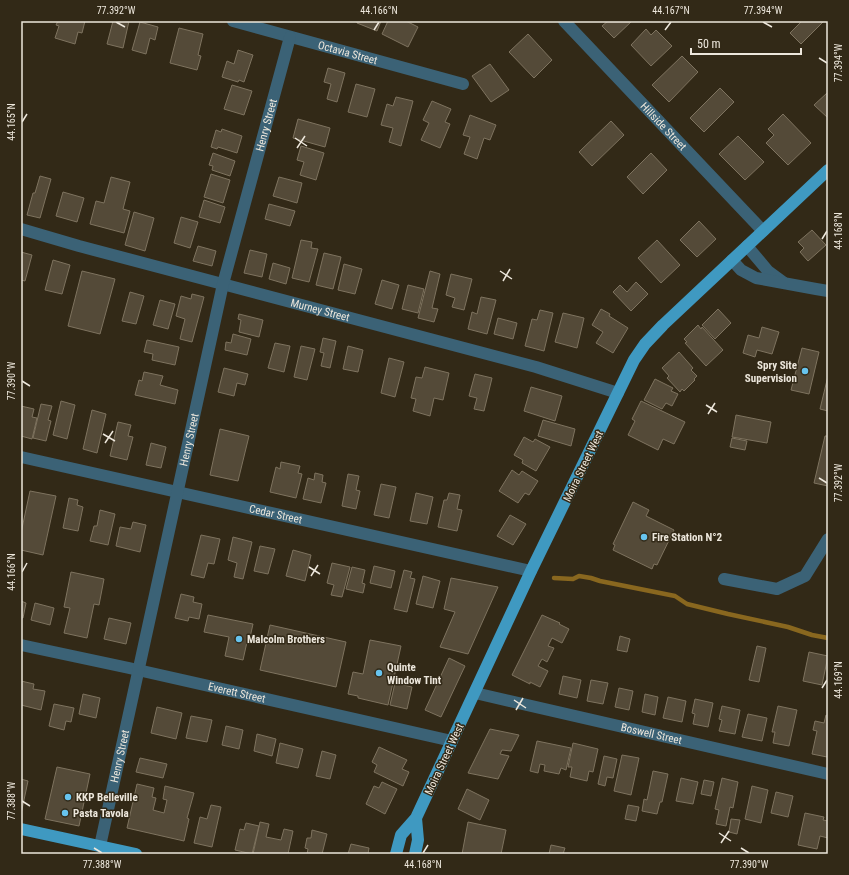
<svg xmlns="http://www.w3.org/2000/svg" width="849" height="875" viewBox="0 0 849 875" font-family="'Roboto Condensed',sans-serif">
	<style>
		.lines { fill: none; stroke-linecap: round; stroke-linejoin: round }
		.stream { stroke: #89671f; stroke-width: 4.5 }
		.building { fill: #544a38; stroke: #7e735f }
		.minor { stroke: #3b6276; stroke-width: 12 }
		.major { stroke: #3f99c1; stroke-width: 12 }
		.ticks { fill: none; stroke: #ede7dc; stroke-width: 1.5 }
		.poi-dot { fill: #67c4ef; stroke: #322917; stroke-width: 1.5 }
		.labels { text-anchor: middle; stroke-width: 3; stroke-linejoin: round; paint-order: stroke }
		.street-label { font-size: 11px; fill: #ede7dc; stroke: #322917 }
		.poi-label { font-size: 11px; font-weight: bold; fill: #ede7dc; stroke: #322917; text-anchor: start }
		.neatline { fill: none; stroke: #ede7dc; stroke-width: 1.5 }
		.ticks-label { font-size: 10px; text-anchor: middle; fill: #ede7dc }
	</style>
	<rect width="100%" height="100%" fill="#322917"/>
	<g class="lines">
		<path class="stream" d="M554,578L573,579L579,576L591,578L600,581L675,596L687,604L728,614L788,627L812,635L828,638"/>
	</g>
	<path class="building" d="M58,21H85L82,33L78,32L75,44L55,38L59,26L56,25Z
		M113,21H129L123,48L107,44Z
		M357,21H381L377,31L357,23Z
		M388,21H406L418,27L408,47L382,34Z
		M608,21H632L614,38L602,26Z
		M802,21H821L823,22L801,44L790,33Z
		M140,22L158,27L155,40L150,38L146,54L132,50Z
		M179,28L203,34L198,55L201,56L197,70L170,63Z
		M646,29L651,35L656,30L672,46L651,66L631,45Z
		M528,34L552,60L534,78L509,52Z
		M238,50L253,55L244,82L239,80L238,82L222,77L227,61L234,64Z
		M682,56L698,72L669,102L652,85Z
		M490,64L509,90L491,102L472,76Z
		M328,68L345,73L337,102L327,99L331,84L324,82Z
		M356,84L375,89L367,117L348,112Z
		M232,85L252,91L244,115L224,109Z
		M720,88L734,102L704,132L690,118Z
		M827,93L828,94V118L814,105Z
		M396,97L413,101L401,146L389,142L393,128L381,125L387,104L393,106Z
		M432,101L451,109L445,122L450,124L440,148L421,140L429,123L423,120Z
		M783,114L811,143L788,165L766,143L774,135L768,129Z
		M470,115L496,125L490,140L484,138L477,159L464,154L470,137L463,135Z
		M298,119L330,128L325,147L293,138Z
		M611,121L624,135L592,166L579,152Z
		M222,129L242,136L237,153L218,147L217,149L211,147L216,130L221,132Z
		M738,136L764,162L745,180L719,154Z
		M301,146L324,153L316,180L300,175L304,162L297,160Z
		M213,153L235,161L230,176L212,170L213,166L209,165Z
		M651,153L667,170L643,194L627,177Z
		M211,174L230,180L223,203L204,197Z
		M40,176L51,179L40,218L27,215L33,193H35Z
		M111,177L130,182L123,209L130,211L124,233L90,224L96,201L104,203Z
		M279,177L302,183L297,203L273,196Z
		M63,192L84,198L77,222L56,216Z
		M204,200L225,207L220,223L199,217Z
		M269,204L295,211L290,226L265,219Z
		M134,212L154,218L145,251L125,245Z
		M181,217L198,222L190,248L174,243Z
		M699,221L716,239L697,257L680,240Z
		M812,230L826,245L808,261L800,252L804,248L798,242Z
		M301,240L312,242L311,248L318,249L309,282L292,278Z
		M657,240L680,265L661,283L638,258Z
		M198,246L216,251L212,266L193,261Z
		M250,250L267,254L262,277L244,273Z
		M21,252L32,255L25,281L21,280Z
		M324,253L341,257L333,289L316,285Z
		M53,260L70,265L62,294L45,290Z
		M273,263L290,268L286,284L269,279Z
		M344,264L362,269L355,294L338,290Z
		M82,271L115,279L100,334L68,326Z
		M430,271L440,274L432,308L438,309L434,322L418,318Z
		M451,274L472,279L464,310L452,307L455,298L446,295Z
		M382,280L399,285L392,309L375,304Z
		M636,282L648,294L631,311L613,292L620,285L627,292Z
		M408,285L424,289L418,313L402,309Z
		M130,292L144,296L136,324L122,321Z
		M192,294L204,297L192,342L180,339L185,319L176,316L181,296L191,299Z
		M481,297L496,300L487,334L468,329L472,312L477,314Z
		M160,300L175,304L168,329L153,325Z
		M601,309L610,314L609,316L628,328L613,353L596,343L603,332L592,325Z
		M718,309L731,323L715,339L702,325Z
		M540,310L553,313L544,351L525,346L532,319L537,320Z
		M563,313L584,318L577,348L555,342Z
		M239,314L263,320L259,337L239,332L241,320L238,319Z
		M498,318L517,323L513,339L494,334Z
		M698,325L701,329L702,327L723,350L706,366L685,343L687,342L684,339Z
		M762,327L779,332L772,354L757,350L755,357L743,353L748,335L759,338Z
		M233,334L251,339L247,355L225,350L226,342L231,343Z
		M323,338L336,341L330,368L321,366L324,353L320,352Z
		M147,340L179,347L175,365L152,360L153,354L144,352Z
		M275,343L290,346L284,372L268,368Z
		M301,346L315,349L307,380L294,377Z
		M348,346L363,350L358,372L343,369Z
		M802,348L819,352L809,394L791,390Z
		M679,352L693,368L691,370L697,376L694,379L695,380L684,391L682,389L680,392L667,378L669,376L662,368Z
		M389,358L404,362L395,397L381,393Z
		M425,367L449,373L443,400L434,398L430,416L413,411L416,399L411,398L416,377L422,378Z
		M224,368L248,374L245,385L237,383L234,396L218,392Z
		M144,372L163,376L160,385L178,390L175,404L135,395L139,380L142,381Z
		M475,374L492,378L484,411L474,409L477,398L469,396Z
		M828,376V411L820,409Z
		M655,379L673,388L671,391L678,394L672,406L666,403L662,409L644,400Z
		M531,387L562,396L555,421L524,411Z
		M61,401L75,405L67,439L53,435Z
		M641,401L685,422L674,444L663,439L658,450L628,435L635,421L632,419Z
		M41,404L52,406L48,420L51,421L46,441L33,438Z
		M21,406L34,409L32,417L37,418L32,439L21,436Z
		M92,410L106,414L97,453L83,449Z
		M736,415L771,422L767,443L732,437Z
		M543,420L575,429L571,446L538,436Z
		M118,422L131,425L128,436L133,437L127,460L110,456Z
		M220,429L249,436L238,481L210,475Z
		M825,436H828V486L814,483Z
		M524,437L533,442L535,439L550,447L536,471L522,463L523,460L514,455Z
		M732,438L747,441L745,450L730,447Z
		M151,443L166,447L161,468L146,465Z
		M281,462L300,466L298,473L302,474L296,498L270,492L276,467L280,469Z
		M512,470L519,475L522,471L538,481L529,495L525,493L518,503L499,491Z
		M315,473L323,475L322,482L326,483L321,503L303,499L308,478L314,480Z
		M348,474L359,476L356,490L360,491L356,509L342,506Z
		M381,484L396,487L389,518L374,515Z
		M30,491L56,496L43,555L21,550V533Z
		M416,493L433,497L427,524L410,521Z
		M449,493L460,495L457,509L462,510L457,531L438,527L444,500H447Z
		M69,498L78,500L77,505L83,507L78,531L63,528Z
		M633,502L649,510L646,516L674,530L657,565L654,564L652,569L613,550L615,545L613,544Z
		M100,510L115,514L108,545L90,541L94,526H97Z
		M510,515L526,524L513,545L497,536Z
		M133,522L146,525L140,552L116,546L120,527L131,529Z
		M201,535L220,539L214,564L208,563L204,578L191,575Z
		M233,537L252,542L243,579L234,577L237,563L228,560Z
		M260,546L275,549L268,574L254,571Z
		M293,550L311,555L305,581L286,576Z
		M332,563L350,567L342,597L331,595L334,585L327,583Z
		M374,566L395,571L391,588L370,583Z
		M352,567L365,570L362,583L365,584L363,593L346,589Z
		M404,570L412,572L410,578L415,579L407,612L394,609Z
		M71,572L104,579L99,605L94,604L87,638L64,633L70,608L64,607Z
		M423,576L440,581L433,608L416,604Z
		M451,578L498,587L468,654L440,647L455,612L444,609Z
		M181,594L194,597L193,602L202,604L199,619L189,617L188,621L175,618Z
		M21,601L26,603L23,618H21Z
		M35,603L54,608L50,625L31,620Z
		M208,615L253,624L249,642H247L243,660L225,656L229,637L204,632Z
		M542,615L560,623L559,624L569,629L562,643L552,638L548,646L554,648L547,662L542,659L538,666L548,671L540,687L530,682V684L512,675Z
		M109,618L131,623L126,644L104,639Z
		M270,625L346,642L336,687L260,670Z
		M620,636L630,639L627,652L617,650Z
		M370,640L401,646L388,705L358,698V696L348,694L353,672L363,674Z
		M757,646L766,648L759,682L749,680Z
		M809,652L828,656L822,685L803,681Z
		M449,658L465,666L441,717L425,710Z
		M563,676L581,680L577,698L559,694Z
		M591,680L608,683L603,704L587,701Z
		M21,681L34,684L33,689L45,691L41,710L21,705Z
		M395,683L412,687L407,709L390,705Z
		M619,688L633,691L629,710L615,707Z
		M83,694L100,698L96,718L79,714Z
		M645,694L658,697L655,715L642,712Z
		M668,697L686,701L682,722L663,718Z
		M695,699L713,703L708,727L693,724L695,714L692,713Z
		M54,704L74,708L71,722L66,721L64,730L49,726Z
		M722,706L740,710L735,734L719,731L722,720L719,719Z
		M778,706L797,710L789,746L773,743L775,732H772Z
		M157,707L182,713L176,739L151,733Z
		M748,714L767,718L762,741L742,737Z
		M826,715L828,716V753L827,757L812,754L817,731L813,730L815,721L824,723Z
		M191,716L212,720L207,742L186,738Z
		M226,726L243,730L239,749L222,745Z
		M490,729L519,735L511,751L502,750L500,754L509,756L498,779L468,773Z
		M257,734L276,739L272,756L254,751Z
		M537,741L571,748L566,770L561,768L559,774L544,771L545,765L540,764L538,773L530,771Z
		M280,743L303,749L298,768L276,763Z
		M573,743L598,749L593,772L589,771L587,781L570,777L572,767H568Z
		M379,747L407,760L402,769L409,772L403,786L374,772L377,765L372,762Z
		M322,751L336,755L330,779L316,776Z
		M622,755L639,758L631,795L614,791Z
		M604,756L617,759L613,778L607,777L605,786L598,784Z
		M140,758L167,764L163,778L136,772Z
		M57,767L90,774L79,826L45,819Z
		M653,771L668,774L662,802H660L657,814L642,811L644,799L647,800Z
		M681,778L698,782L693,804L676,801Z
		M722,778L738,782L733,808L730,807L726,826L716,824L719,810L715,809Z
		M21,779L28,781L21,814Z
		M704,780L714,782L711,796L701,794Z
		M382,782L397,789L385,814L366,804L374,786L379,788Z
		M137,784L154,788L152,797L156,798L153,810L164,813L167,800L163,799L165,786L194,793L187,818L189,819L184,841L127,828Z
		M752,786L768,790L761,823L745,819Z
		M467,789L489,800L480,820L458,809Z
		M776,792L793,796L788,817L771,813Z
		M211,805L221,807L212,847L194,843L200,817L207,819Z
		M628,805L639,807L636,821L625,819Z
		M805,813L824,817L823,820L828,821V838L820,836L817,849L798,845Z
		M731,819L740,820L737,834L729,832Z
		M260,822L269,824L266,837L281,840L284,829L293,831L288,854H253Z
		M468,822L506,830L501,854H462Z
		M246,823L259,826L252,854L235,850L240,829L244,830Z
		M312,830L327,834L322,854H307L308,849L305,848L307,838H311Z
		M351,844L369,848L368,854H348Z
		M551,845L565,848L563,854H549Z"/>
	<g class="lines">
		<g class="minor">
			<path id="s1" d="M233,21L463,84"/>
			<path id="s2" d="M564,21L763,231"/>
			<path id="s3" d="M21,229L79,246L536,367L618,393"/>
			<path d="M747,246L768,271L783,282"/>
			<path d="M732,260L741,270L756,278L816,289L828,291"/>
			<path id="s4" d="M21,457L531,571"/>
			<path d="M724,579L777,589L805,576L828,539"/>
			<path id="s5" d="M21,645L129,668L452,741"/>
			<path id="s6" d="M475,693L828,774"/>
			<path id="s7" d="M100,846L223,284L290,37"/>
		</g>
		<path class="major" d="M21,829L136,854
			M396,854L401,835L416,818L531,571L634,360L645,344L663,325L828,170
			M415,854L418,840L416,818"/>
	</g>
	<path class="ticks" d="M116,22L125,27M763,22L772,27M374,30L379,22M665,30L671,22M819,58L827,63M22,122L27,114M295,138L307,146M297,148L305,136M822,239L827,231M500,271L512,279M503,281L510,269M22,381L30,386M706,405L717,412M708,414L715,403M103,434L115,441M105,443L113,431M819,478L827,483M309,567L320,574M22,572L27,563M311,576L318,565M822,688L827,680M514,700L526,708M516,710L523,698M22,801L30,806M719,833L731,841M721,843L729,831M94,848L102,853M741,848L749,853M423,853L428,845"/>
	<g class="poi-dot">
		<circle cx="805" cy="371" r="4"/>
		<circle cx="644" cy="537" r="4"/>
		<circle cx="239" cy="639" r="4"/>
		<circle cx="379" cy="673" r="4"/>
		<circle cx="68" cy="797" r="4"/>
		<circle cx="65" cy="813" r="4"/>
	</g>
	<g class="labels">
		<g class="street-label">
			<text dy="4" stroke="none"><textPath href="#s1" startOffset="119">Octavia Street</textPath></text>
			<text dy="4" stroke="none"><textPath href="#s7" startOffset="740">Henry Street</textPath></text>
			<text dy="4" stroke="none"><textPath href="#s2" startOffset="145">Hillside Street</textPath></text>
			<text dy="4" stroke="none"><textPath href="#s3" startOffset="310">Murney Street</textPath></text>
			<text dy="4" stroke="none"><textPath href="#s7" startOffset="416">Henry Street</textPath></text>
			<text transform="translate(583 466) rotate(-64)" y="4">Moira Street West</text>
			<text dy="4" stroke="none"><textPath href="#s4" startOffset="261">Cedar Street</textPath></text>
			<text dy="4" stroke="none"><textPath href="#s5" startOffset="221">Everett Street</textPath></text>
			<text dy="4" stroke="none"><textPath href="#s6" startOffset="181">Boswell Street</textPath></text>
			<text dy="4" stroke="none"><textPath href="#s7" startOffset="92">Henry Street</textPath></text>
			<text transform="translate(444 759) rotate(-65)" y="4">Moira Street West</text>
		</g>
		<g class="poi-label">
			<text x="797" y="369" text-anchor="end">Spry Site<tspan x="797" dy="13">Supervision</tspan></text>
			<text x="652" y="541">Fire Station N°2</text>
			<text x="247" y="643">Malcolm Brothers</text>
			<text x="387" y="671">Quinte<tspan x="387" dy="13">Window Tint</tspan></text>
			<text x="76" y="801">KKP Belleville</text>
			<text x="73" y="817">Pasta Tavola</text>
		</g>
	</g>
	<rect width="849" height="875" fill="none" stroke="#322917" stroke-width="44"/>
	<path d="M691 48v6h110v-6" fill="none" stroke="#ede7dc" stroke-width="2"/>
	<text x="697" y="48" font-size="12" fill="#ede7dc" stroke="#322917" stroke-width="3" paint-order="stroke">50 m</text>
	<rect x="22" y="22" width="805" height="831" class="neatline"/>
	<g class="ticks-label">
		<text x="116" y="14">77.392°W</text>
		<text x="379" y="14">44.166°N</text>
		<text x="671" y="14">44.167°N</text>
		<text x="763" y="14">77.394°W</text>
		<text transform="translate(838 63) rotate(-90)" y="4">77.394°W</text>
		<text transform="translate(11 122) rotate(-90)" y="4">44.165°N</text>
		<text transform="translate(838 231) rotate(-90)" y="4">44.168°N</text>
		<text transform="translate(11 381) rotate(-90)" y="4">77.390°W</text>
		<text transform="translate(838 483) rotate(-90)" y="4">77.392°W</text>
		<text transform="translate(11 572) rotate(-90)" y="4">44.166°N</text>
		<text transform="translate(838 680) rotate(-90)" y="4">44.169°N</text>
		<text transform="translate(11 801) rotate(-90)" y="4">77.388°W</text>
		<text x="102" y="868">77.388°W</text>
		<text x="423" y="868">44.168°N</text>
		<text x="749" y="868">77.390°W</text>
	</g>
</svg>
